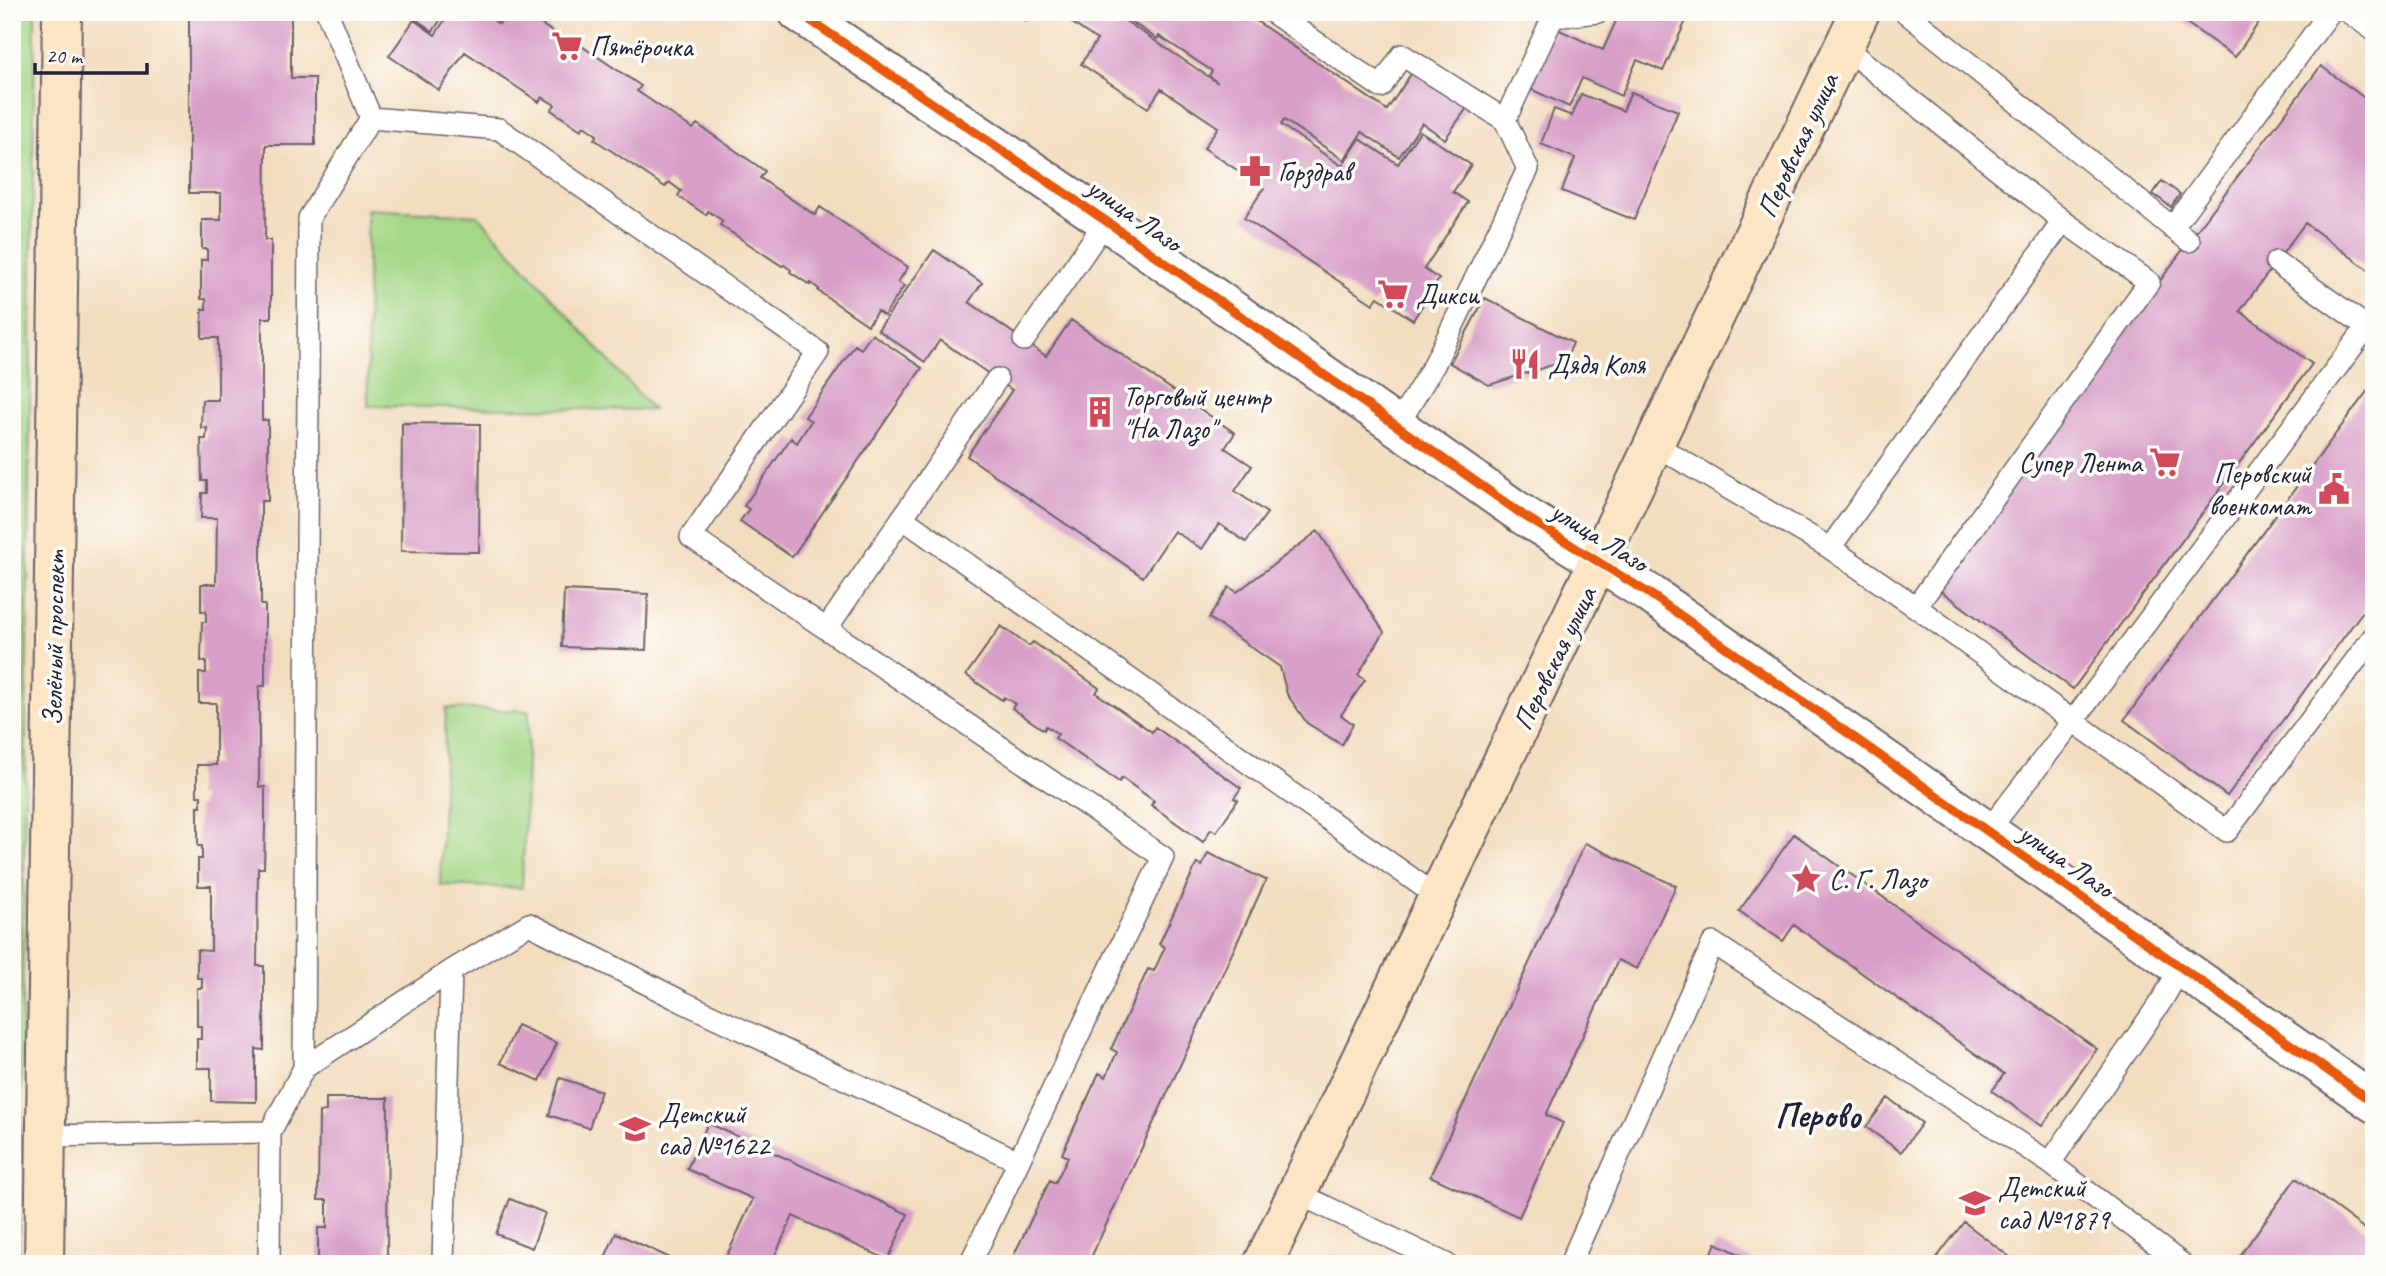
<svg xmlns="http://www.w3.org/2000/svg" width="2386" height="1276" viewBox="0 0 2386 1276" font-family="Caveat,sans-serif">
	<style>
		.green { fill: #a4d787; stroke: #637c61; stroke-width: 2 }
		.building { fill: #d89fc8 }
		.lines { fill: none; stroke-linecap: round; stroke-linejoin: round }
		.lane-casing { stroke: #6b6369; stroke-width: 24 }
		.street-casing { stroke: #6b6369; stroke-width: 42 }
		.secondary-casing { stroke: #6b6369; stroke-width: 42 }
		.lane { stroke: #fff; stroke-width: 21 }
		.street { stroke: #fff; stroke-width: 38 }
		.secondary { stroke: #fce5c4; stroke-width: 38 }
		.cycleway-casing { stroke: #fdfcf7; stroke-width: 13 }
		.cycleway { stroke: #e8590c; stroke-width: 9 }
		.labels { text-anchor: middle; stroke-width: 7; stroke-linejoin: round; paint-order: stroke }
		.poi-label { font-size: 28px; fill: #22223b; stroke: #fdfcf7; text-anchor: start }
		.street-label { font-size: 28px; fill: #22223b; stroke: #fdfcf7 }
		.district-label { font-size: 35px; font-weight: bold; fill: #22223b; stroke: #fdfcf7 }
	</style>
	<rect width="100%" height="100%" fill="#fdfcf7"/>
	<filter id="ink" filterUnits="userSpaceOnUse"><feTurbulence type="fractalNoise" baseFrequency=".0143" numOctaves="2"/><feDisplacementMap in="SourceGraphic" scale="14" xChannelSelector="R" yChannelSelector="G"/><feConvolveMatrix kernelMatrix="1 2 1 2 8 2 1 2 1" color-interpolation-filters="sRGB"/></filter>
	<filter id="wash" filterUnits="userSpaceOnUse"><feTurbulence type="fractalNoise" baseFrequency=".00686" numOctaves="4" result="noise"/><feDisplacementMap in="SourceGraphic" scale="28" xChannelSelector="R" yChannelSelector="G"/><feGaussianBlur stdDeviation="1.57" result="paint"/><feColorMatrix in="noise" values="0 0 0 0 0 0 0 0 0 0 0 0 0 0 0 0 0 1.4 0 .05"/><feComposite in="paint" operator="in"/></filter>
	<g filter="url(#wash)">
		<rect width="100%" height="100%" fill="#f3ddbf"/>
		<path class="green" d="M12,12H35L19,1264H12Z
			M367,209L478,215L653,410L368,406Z
			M446,708L529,711L522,888L440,885Z"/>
		<g id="blocks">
			<path class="building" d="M189,12H291V78H315V145H266L265,240H271V318H262V420H268V501H261V605H265V686H259V787H265V826L264,868H258L257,966H264V1050L256,1049V1102L211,1101V1068H197V1039H201V1026H197V988H202V978H197V950L211,951V886H198V859H202V846H198V806H201V796H197V765H216V703H199V673H206V661H201L202,622H206V611H201V584H216L217,518H201L202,493H207V481H202L201,439H206L207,428H201L202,400H218V338H202V309H206V299H201V260H207V249H202V220H221V193H189Z
				M406,12H446L433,31Z
				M450,12H482L499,24L507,12H523L572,45L574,41L641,86L637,91L693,129L697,124L765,171L760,178L815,215L820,207L908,267L898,282L904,286L884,316L877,311L868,325L818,291L819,289L811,283L810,285L790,272L791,270L784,265L782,266L720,225L723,221L708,211L706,215L678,196L681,191L669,182L665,187L594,139L597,135L584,126L581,130L551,110L555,105L542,97L539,102L465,52L439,90L389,56L414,20L435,35Z
				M1012,12H1032L1025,21Z
				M1056,12H1112L1218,83L1209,76L1212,71L1159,36L1157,39L1117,12H1243L1387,110L1415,68L1469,105L1445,139L1422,123L1399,157L1362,132L1344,160L1284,120L1281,125L1342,166L1360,139L1398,164L1420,131L1471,165L1453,192L1468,202L1424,269L1439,279L1413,320L1378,297L1373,304L1244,218L1264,188L1204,148L1218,127L1161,89L1148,108L1081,64L1097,40Z
				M1620,12H1690L1663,71L1637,60L1621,96L1582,78L1569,107L1526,87L1553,27L1603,50Z
				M2171,12H2266L2235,57Z
				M2321,66L2374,105V274L2305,223L2240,311L2312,364L2073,689L1937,588L2189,241Z
				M1631,92L1678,111L1634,220L1562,191L1575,158L1541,144L1554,109L1572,116L1581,94L1623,111Z
				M2162,181L2180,194L2171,207L2153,194Z
				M934,250L982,283L969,302L1046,356L1071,320L1235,433L1225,448L1252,466L1235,491L1267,513L1246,542L1219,524L1202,549L1174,531L1143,577L967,456L1012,390L940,340L925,362L878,330Z
				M1485,298L1573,343L1565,361L1489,385L1450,363Z
				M872,334L922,368L792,557L740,521L749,509L744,506L791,438L797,443L811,421L805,417L855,345L861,349Z
				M2374,382V596L2227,796L2124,720Z
				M402,423L480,424L479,552L401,551Z
				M1318,531L1384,632L1358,675L1365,680L1341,715L1353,724L1342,745L1307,723L1287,694L1280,667L1209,618L1229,587L1237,592Z
				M564,590L648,594L646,650L562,647Z
				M1001,626L1029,646L1033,642L1099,688L1096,693L1152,732L1155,727L1241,788L1234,798L1238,800L1216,832L1211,829L1203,842L1151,805L1154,801L1122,778L1119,782L1055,738L1058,734L1046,726L1044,730L1012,708L1015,704L1004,697L1002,700L966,675Z
				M1794,834L2097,1049L2042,1126L1992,1091L2004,1074L1818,942L1794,925L1783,941L1739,911Z
				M1585,843L1676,886L1637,969L1618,960L1546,1115L1563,1123L1519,1217L1430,1176Z
				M1208,853L1266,880L1088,1264H1014L1016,1261L1012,1259L1050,1180L1055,1183L1068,1157L1062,1154L1099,1073L1106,1077L1117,1052L1111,1049L1148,969L1154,971L1165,947L1159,944L1197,863L1202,866Z
				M517,1025L557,1043L540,1081L500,1063Z
				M560,1078L601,1091L589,1128L549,1115Z
				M326,1098H388L387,1264H318V1228H327V1200H318L319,1112L326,1111Z
				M1888,1098L1922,1123L1901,1152L1866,1127Z
				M708,1123L908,1214L888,1260L793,1216L771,1264H723L753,1199L687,1169Z
				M2296,1178L2374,1236V1264H2234Z
				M510,1199L545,1213L532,1248L496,1234Z
				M1964,1222L2019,1264H1932Z
				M616,1233L683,1264H602Z
				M1716,1243L1760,1264H1707Z"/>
		</g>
	</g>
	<g filter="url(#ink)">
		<use href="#blocks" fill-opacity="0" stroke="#6b6369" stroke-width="2"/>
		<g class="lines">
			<defs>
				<path id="lane" d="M1272,12L1381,87L1402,55L1505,120L1528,169L1434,365L1397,426
					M1905,12L2189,241
					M2348,12L2374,30
					M371,118L499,129L818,352L691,537L1163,857L970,1264
					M1505,120L1553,17L1598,12
					M2172,228L2330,12
					M2276,262L2374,332
					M2367,327L2073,721L2227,831L2374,636
					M1024,340L1106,221
					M1655,445L1830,548L1916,607L2149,282L2063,221L1844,47
					M902,518L1438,897
					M1830,548L2063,221
					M1916,607L2073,721L1987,832
					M827,628L997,379
					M304,1068L451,971L529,924L681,1001L1018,1161
					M46,1136L270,1132
					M2050,1163L2162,1000L2181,967
					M1297,1193L1446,1264
					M269,1264L270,1132L304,1068L309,218L371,118L327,12
					M443,1264L451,971
					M1570,1264L1713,943L2050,1163L2182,1264"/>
				<path id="street" d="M798,12L1106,221L1523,515L1650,594L2374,1103"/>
				<path id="secondary" d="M44,1264L62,12
					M1263,1264L1860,12"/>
			</defs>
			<use href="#lane" class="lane-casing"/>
			<use href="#street" class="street-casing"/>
			<use href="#secondary" class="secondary-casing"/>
			<use href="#lane" class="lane"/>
			<use href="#street" class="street"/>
			<use href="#secondary" class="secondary"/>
			<defs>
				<path id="cycleway" d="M798,12L1106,221L1523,515L1650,594L2374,1103"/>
			</defs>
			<use href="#cycleway" class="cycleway-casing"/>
			<use href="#cycleway" class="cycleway"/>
		</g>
	</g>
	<defs>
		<symbol id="supermarket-bare" viewBox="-9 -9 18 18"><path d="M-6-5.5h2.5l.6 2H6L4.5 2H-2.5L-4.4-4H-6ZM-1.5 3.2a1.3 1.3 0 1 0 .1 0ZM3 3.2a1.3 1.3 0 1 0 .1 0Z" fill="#d1495b" stroke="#fdfcf7" stroke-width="2.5" paint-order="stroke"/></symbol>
		<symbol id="pharmacy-bare" viewBox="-9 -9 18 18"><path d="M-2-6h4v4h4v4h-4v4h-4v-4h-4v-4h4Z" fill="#d1495b" stroke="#fdfcf7" stroke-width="2.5" paint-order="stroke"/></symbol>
		<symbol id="restaurant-bare" viewBox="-9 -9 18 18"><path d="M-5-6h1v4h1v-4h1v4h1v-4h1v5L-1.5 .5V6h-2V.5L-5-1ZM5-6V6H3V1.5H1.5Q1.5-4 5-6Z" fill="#d1495b" stroke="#fdfcf7" stroke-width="2.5" paint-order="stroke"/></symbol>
		<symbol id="building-bare" viewBox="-9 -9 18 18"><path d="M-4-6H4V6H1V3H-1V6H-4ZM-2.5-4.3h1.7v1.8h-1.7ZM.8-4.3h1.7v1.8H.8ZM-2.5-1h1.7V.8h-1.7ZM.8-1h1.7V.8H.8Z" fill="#d1495b" stroke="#fdfcf7" stroke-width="2.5" paint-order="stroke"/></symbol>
		<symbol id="civic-bare" viewBox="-9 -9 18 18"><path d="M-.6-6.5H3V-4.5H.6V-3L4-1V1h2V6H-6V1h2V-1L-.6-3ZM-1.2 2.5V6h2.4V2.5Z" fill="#d1495b" stroke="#fdfcf7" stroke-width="2.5" paint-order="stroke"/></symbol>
		<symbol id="sight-bare" viewBox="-9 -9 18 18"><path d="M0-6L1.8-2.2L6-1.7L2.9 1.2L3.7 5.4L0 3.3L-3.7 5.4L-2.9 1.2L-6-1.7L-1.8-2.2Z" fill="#d1495b" stroke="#fdfcf7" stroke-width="2.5" paint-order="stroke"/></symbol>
		<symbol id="school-bare" viewBox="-9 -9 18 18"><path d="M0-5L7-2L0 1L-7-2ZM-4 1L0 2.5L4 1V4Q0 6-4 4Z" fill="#d1495b" stroke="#fdfcf7" stroke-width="2.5" paint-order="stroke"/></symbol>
	</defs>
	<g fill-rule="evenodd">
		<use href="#supermarket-bare" x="545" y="24" width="44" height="44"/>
		<use href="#pharmacy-bare" x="1233" y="149" width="44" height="44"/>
		<use href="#supermarket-bare" x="1371" y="272" width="44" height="44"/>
		<use href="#restaurant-bare" x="1503" y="342" width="44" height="44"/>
		<use href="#building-bare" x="1078" y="390" width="44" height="44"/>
		<use href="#supermarket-bare" x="2143" y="440" width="44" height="44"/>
		<use href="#civic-bare" x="2312" y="467" width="44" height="44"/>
		<use href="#sight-bare" x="1784" y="857" width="44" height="44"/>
		<use href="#school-bare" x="613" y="1107" width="44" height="44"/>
		<use href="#school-bare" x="1953" y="1181" width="44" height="44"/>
	</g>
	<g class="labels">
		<g class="poi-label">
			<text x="590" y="56">Пятёрочка</text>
			<text x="1278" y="181">Горздрав</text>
			<text x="1416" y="304">Дикси</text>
			<text x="1548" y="374">Дядя Коля</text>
			<text x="1123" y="406">Торговый центр<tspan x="1123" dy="32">"На Лазо"</tspan></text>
			<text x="2142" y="472" text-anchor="end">Супер Лента</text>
			<text x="2311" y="483" text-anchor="end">Перовский<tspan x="2311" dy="32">военкомат</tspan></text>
			<text x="1829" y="889">С. Г. Лазо</text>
			<text x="658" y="1123">Детский<tspan x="658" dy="32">сад №1622</tspan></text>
			<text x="1998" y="1197">Детский<tspan x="1998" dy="32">сад №1879</tspan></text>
		</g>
		<g class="street-label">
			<text transform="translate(1797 145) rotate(-65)" y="10">Перовская улица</text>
			<text transform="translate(1135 214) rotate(35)" y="10">улица Лазо</text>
			<text transform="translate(1600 536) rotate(32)" y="10">улица Лазо</text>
			<text transform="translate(53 638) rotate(-89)" y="10">Зелёный проспект</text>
			<text transform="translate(1554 658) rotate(-64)" y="10">Перовская улица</text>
			<text transform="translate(2067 860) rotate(35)" y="10">улица Лазо</text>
		</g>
		<g class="district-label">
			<text x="1818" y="1127">Перово</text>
		</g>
	</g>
	<rect width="2386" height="1276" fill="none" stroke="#fdfcf7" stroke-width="42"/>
	<path d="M35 63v10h112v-10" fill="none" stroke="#22223b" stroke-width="3.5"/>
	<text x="46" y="63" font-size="21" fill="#22223b" stroke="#fdfcf7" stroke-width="5" paint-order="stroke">20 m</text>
</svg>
